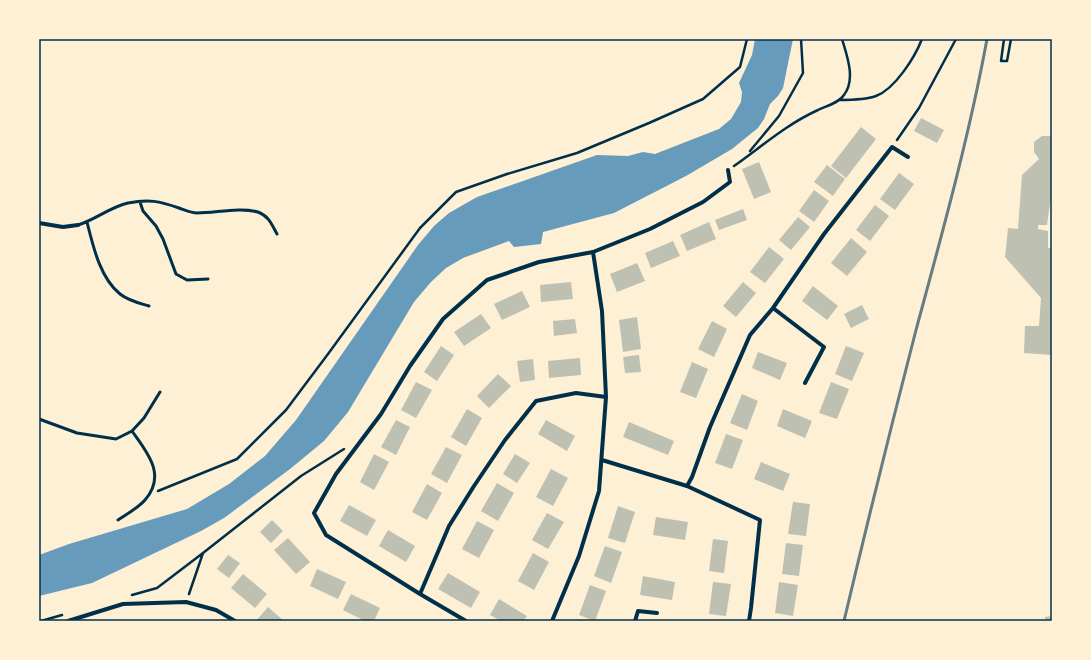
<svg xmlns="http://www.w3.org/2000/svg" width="1091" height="660" viewBox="0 0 1091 660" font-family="Karla,sans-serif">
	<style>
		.water { fill: #669bbc }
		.building { fill: #bec0b2 }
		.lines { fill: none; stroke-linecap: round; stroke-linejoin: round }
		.path { stroke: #003049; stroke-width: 2.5 }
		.service { stroke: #003049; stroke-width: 3 }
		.minor { stroke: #003049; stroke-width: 4 }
		.rail { stroke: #657d81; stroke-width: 3 }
		.neatline { fill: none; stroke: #003049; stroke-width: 1.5 }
	</style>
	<rect width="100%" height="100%" fill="#fdf0d5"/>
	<path class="water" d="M755,39H793L783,88L778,96L770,104L764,119L758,128L732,149L686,176L614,213L543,232L541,244L514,247L509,241L463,258L446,268L431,282L414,302L348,412L324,441L290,469L224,518L201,531L92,583L39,596V555L69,544L187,509L229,484L265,456L296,420L418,245L434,226L449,213L477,197L597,155L628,156L643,152L655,154L719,129L731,119L741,102L742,92L739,83L752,55Z"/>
	<path class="building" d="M921,118L944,130L937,143L914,131Z
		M861,127L876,139L846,178L831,166Z
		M1042,136H1052V189L1047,225H1038V229L1048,231V248H1051L1052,250V355L1024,353L1025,326H1039L1041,298L1005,257L1008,228L1018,229L1022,175L1039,159L1034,152V142Z
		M759,162L771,192L754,199L742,169Z
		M827,165L845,179L833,196L814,182Z
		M899,173L914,184L895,210L880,199Z
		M814,190L829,201L814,222L799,211Z
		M875,205L889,216L870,241L856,230Z
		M743,209L747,220L719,230L715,220Z
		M798,217L810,227L791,250L779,240Z
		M709,222L716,239L687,251L680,235Z
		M851,238L867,252L847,276L831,263Z
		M673,241L680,256L651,268L645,253Z
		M769,247L784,259L765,283L750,272Z
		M637,263L645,281L617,292L610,274Z
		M571,282L573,299L541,302L540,285Z
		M743,282L756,293L736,317L723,306Z
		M813,286L838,306L827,320L802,301Z
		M522,291L530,307L502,320L494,304Z
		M862,305L869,319L851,328L844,314Z
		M481,314L491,328L464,346L454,332Z
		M637,317L641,349L623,352L619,320Z
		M575,319L577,333L554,336L553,321Z
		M712,321L727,329L714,357L698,349Z
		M441,346L454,355L437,381L424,372Z
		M846,346L864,353L852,381L835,374Z
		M758,352L787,363L780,380L752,368Z
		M639,355L641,372L625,373L623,357Z
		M580,358L581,375L549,378L548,361Z
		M533,359L535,380L520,382L517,361Z
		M692,362L708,369L696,398L680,392Z
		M498,374L511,386L489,408L477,396Z
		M416,382L432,390L416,418L401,410Z
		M831,382L849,389L837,419L819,413Z
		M742,394L758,401L747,430L730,423Z
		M467,409L482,418L466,446L451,437Z
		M783,409L812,421L805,438L777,426Z
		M396,420L410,427L396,455L381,447Z
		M546,420L575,436L567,451L538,434Z
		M629,422L674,441L668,455L623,437Z
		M726,434L743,440L732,469L715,463Z
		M446,447L462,455L447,483L431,474Z
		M374,454L389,462L374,490L360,482Z
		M515,454L530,463L517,483L503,474Z
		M761,462L790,474L783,491L754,479Z
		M551,469L568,478L553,506L536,497Z
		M497,483L514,493L498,521L481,511Z
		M427,484L442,493L427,520L412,512Z
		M793,502L810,504L806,536L788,534Z
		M349,505L376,520L367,536L340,521Z
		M618,506L635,512L625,543L608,538Z
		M547,513L564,522L548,549L532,540Z
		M656,517L688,522L685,540L653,535Z
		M272,520L283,531L271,543L260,532Z
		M477,521L494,530L479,558L462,549Z
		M388,530L415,546L406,562L379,546Z
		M288,538L310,562L296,574L274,550Z
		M713,539L728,541L724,573L709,571Z
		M786,543L803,545L799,576L782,574Z
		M605,546L622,552L611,583L594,576Z
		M533,553L549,562L534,590L518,581Z
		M228,555L240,563L229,578L217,569Z
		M317,569L346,582L338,599L310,586Z
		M448,573L480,592L471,608L438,589Z
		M243,574L267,594L255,608L231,588Z
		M643,576L675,582L672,600L640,595Z
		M713,582L731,584L726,616L709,614Z
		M779,582L798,585L793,616L775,613Z
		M590,585L606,591L595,621L579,615Z
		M351,594L380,608L374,621H365L343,610Z
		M499,599L527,616L523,621H501L490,615Z
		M268,607L284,621H256Z
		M1052,616V621H1045V617Z"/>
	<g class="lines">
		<path class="path" d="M1004,39L1001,61H1007L1011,39
			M840,100C851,100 865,100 876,96C895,89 915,57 922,39
			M897,140L919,108L956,39
			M750,151L779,116L803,73L801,39
			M734,166C761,147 787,124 818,110C826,106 839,103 844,95C856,79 847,56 842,39
			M158,491L237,459L286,410L328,354L420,228L456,192L507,174L577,153L649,123L703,99L740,67L747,39
			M189,594L203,553L301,476L344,449
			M132,595L157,588L203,553
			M41,621L62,615"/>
		<path class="service" d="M140,202L143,211L156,226L163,239L176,274L187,280L208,279
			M87,222C93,246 100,278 120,294C129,301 139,303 149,306
			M78,225C95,220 110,207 128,203C149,199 159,201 179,208C185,210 191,213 197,213C216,213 239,207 258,212C269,216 272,225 277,234
			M39,419L77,433L116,439L132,431L144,418L160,392
			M118,520C127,514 138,508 145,500C167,475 147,452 132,431"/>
		<path class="minor" d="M39,223L63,227L78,225
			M773,308L824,347L805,383
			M602,460L687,486L760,520L751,608L749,621
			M687,486L692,477L710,427L750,335L773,308L824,234L892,147L908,157
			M420,594L449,526L474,486L505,440L536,401L576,393L606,397
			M68,621L123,604L186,602L216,610L235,621
			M466,621L420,594L326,535L314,513L336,474L381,414L410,366L443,319L487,280L539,262L593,252L650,229L703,202L730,182L728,170
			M552,621L579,556L599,491L606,397L602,311L593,252
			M635,621L638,611L657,613"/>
		<path class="rail" d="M844,621C867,524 891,427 916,330C942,234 969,137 987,39"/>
	</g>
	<rect width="1091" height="660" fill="none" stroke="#fdf0d5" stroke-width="80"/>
	<rect x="40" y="40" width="1011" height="580" class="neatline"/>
</svg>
